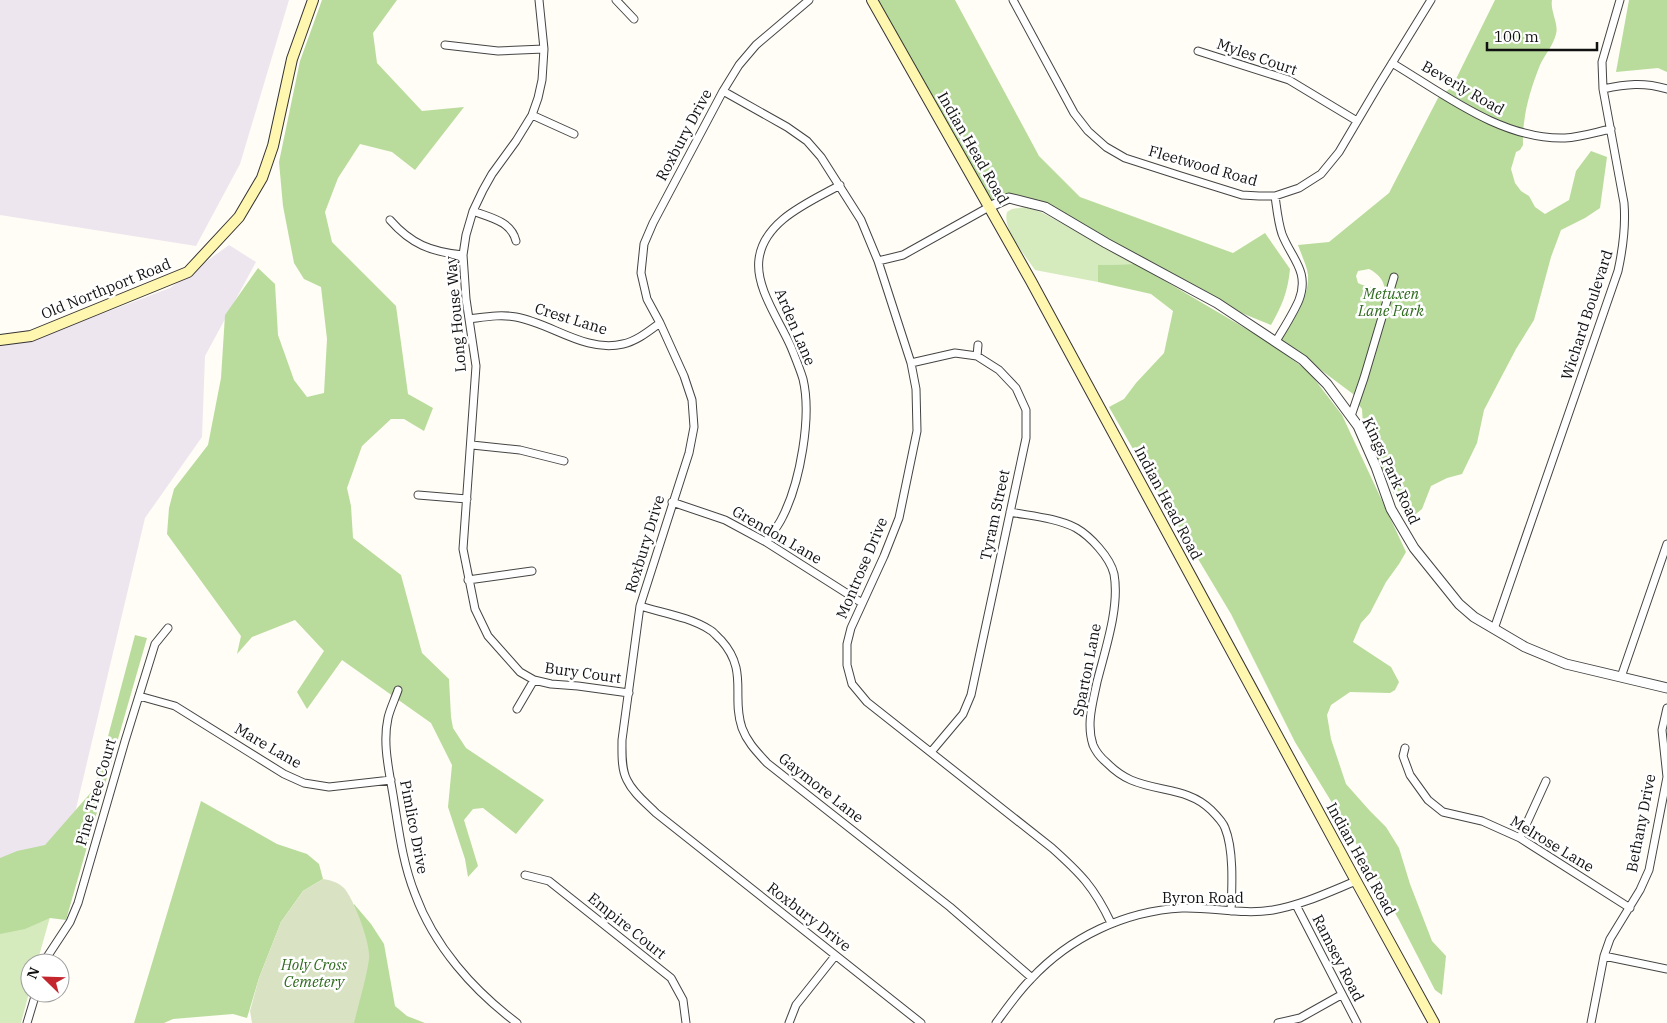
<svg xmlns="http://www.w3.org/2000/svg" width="1667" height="1023" viewBox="0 0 1667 1023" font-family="'IBM Plex Serif',serif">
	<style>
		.industrial { fill: #eee6ef }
		.green { fill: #d5ebbd }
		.forest { fill: #b9dc9c; fill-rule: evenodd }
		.cemetery { fill: #d9e3c4 }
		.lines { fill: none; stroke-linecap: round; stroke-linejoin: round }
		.minor-casing { stroke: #444; stroke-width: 9 }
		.tertiary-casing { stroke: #444; stroke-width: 11 }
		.secondary-casing { stroke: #333; stroke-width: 12 }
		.minor { stroke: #fff; stroke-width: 7 }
		.tertiary { stroke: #fff; stroke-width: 9 }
		.secondary { stroke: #fff6b0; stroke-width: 10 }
		.labels { text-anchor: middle; stroke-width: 5; stroke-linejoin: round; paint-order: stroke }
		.street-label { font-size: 15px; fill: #111; stroke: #fff }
		.park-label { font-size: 15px; font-style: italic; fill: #2f6b1f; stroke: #fff }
	</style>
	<rect width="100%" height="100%" fill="#fffdf5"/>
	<path class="industrial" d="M0,0H289L240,164L196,246L0,215Z
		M229,245L256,262L205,356L202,437L145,518L52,910L0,896V346L30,341L170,288Z"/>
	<path class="green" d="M1025,207L1041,212L1136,264L1099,265L1098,282L1035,270C1025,255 1002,229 1007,212L1012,209Z
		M0,898L52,910L37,963H30V989L21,1023H0Z"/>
	<path class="forest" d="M322,0H397L373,33L377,63L422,111L464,107L415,170L392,152L360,144L338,178L325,212L332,242L396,306L408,394L433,408L424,431L404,419H391L362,446L347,488L351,506L353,538L401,575L422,653L449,679L451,717L453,728L466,748L544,800L516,834L483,808L473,809L464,820L478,866L468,877L465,859L448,807L452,765L431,723L342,660L307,709L297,692L324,651L295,620L252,637L237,654L241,636L167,534L169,508L174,489L208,445L221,378L225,315L258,268L275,284L278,335L294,380L307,397L324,393L327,339L321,287L304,279L294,263L283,206L279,162L300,61Z
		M872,0H955L1039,156L1080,197L1233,253L1265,233L1290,269C1288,291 1282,306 1271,325L1217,303L1045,207L1009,198L989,207Z
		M1495,0H1552C1550,11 1559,24 1556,34C1553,46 1545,54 1540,65C1530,90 1522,117 1523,145L1520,150L1516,152L1511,169L1515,183L1521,191L1529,196L1535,207L1545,214L1569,200L1576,171L1591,151L1607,157L1600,208L1585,218L1561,230L1551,257L1534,320L1516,349L1484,410L1477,443L1462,474L1447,478L1431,486L1422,509L1412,517L1395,497L1363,426L1362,409L1358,404L1353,394L1281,340C1293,321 1309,299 1308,275C1307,266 1301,254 1298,245L1329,242L1389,193L1438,98L1452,87ZM1369,269C1383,276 1390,289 1379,302V291C1373,286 1365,287 1358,283L1356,276L1358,271Z
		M1629,0H1667V72L1658,68L1616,72Z
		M1136,264L1272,344L1309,372L1342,415L1406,552L1399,564L1386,582L1370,613L1361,623L1353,642L1391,667L1399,682L1395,690L1390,693L1350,692L1331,705L1327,715L1331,739L1346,784L1370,811L1386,827L1399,848L1410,884L1432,941L1446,956L1442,995L1435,990L1399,920L1348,829L1295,742L1231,614L1149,477L1109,407L1124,399L1136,383L1164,353L1173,311L1151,294L1098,282V265Z
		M135,635L147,638L66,920L50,918L25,929L0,934V858L17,851L45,845L94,789Z
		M201,801L277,844L307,854L319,864L323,879L303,891L281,922L259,978L247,1018L233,1014L173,1019L164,1023H134Z
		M354,904L371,924L384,944L395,1006L407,1016L425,1023H348Z"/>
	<path class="cemetery" d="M323,879C330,880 338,882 344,888C354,899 371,944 369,959C366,980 359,1002 354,1023H252L250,1011L259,978L281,922L303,891Z"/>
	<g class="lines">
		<defs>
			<path id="minor" d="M539,0L544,49L542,80L538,98L532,115L516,141L492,174L483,190L473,211L466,235L463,255L466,299L476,366L463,549L475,609L488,636L520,672L534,680L551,684L578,686L629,693
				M616,0L634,19
				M809,0L756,45L739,65L723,91L653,223L644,244L641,273L647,299L660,323L684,376L692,400L694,427L689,453L640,606L622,740C622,752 621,769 627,780C633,793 646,803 656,813L921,1023
				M1013,0L1074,113L1088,131L1106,147L1125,158L1181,176L1242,195L1259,196H1275L1299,188L1321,174L1339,152L1378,86L1431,0
				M445,45L498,51L544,49
				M1198,51L1289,80L1357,121
				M1392,63C1444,94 1502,140 1565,138C1581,137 1596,132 1611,129
				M1603,89C1626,84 1644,82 1667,89
				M723,91L787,127L807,141L821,157L861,220L878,261L911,363L916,389L917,431L899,518L884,556L851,628L847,644V665L852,684L867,702L1052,848C1081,874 1094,887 1111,923
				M532,115L574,134
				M1275,196C1277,210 1278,222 1282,234C1291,258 1310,271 1299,300C1293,314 1284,328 1276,341
				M473,211C491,218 511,221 516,241
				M390,220C411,244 431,252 463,255
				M878,261L903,255L989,207
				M469,319C485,317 500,314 516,317C551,323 585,353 623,344C637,341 649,331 660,323
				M977,356L978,345
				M911,363L955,353L977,356L999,370L1016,388L1026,410V438L971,695L963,714L931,752
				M1351,416L1364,378L1394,277
				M472,445L520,450L564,461
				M418,495L467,499
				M672,502L725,520L766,542L862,603
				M1010,512C1031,516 1057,518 1076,528C1090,536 1110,557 1114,574C1120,607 1105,650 1097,682C1093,702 1086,724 1093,745C1096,752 1101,758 1107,763C1114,770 1122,776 1131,780C1159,792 1189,788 1211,810C1216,815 1223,822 1225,828C1234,850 1232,887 1231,911
				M766,542C772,534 779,525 783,516C800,482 812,417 803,379C800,369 795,357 791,347C780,321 755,288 759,259C764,220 810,202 840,185
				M468,580L532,571
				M640,606C663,613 690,617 710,630C714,632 717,637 721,640C749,671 731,696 742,728C747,742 757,752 767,763L950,907L1032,978
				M1494,629L1618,271C1623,248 1626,227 1624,203L1603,89L1602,62L1620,0
				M1621,677L1667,544
				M398,690C395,699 390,709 388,718C382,745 390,774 394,801C399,832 403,864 415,894C434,946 473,990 517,1023
				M139,696L175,706L284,774L304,783L329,787L391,780
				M517,709L534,680
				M1405,748L1403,756L1410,775L1428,800L1443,812L1482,821L1520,838L1630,908
				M1520,838L1546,781
				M525,875L549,881L671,978L683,1000L686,1023
				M1296,905L1357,1023
				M1604,956L1667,969
				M45,963L47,957L70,922L78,903L125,741L155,644L168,628
				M27,1023L36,993
				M789,1023L796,1005L835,956
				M996,1023C1007,1008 1018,992 1031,979C1070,937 1125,911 1182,908C1212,907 1243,915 1273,910C1302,905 1329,892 1356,881
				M1278,1023L1300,1018L1341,995
				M1591,1023L1604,956L1610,939L1640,890L1649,870L1667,777L1662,730L1667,708"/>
			<path id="tertiary" d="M989,207L1009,198L1045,207L1106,243L1217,303L1303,360L1327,384L1358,426L1376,467L1391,509L1414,548L1459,604L1474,617L1525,647L1566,664L1667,688"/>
			<path id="secondary" d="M872,0L1031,281L1356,881L1434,1023
				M0,340L31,336L188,272L239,217L262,178L273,146L292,59L313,0"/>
		</defs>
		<use href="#minor" class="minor-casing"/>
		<use href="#tertiary" class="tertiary-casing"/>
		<use href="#secondary" class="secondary-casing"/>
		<use href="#minor" class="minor"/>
		<use href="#tertiary" class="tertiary"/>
		<use href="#secondary" class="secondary"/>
	</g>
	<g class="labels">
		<g class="street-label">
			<text transform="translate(1257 57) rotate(19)" y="5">Myles Court</text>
			<text transform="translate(1463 88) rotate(30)" y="5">Beverly Road</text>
			<text transform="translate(684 135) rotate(-62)" y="5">Roxbury Drive</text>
			<text transform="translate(973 148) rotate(60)" y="5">Indian Head Road</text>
			<text transform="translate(1203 166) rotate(16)" y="5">Fleetwood Road</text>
			<text transform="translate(106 289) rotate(-22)" y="5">Old Northport Road</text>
			<text transform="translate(456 314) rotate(-95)" y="5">Long House Way</text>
			<text transform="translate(1587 315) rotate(-72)" y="5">Wichard Boulevard</text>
			<text transform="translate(571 319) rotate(17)" y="5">Crest Lane</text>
			<text transform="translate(795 327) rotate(67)" y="5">Arden Lane</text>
			<text transform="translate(1391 471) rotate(65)" y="5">Kings Park Road</text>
			<text transform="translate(1168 503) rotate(62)" y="5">Indian Head Road</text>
			<text transform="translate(995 515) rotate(-78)" y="5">Tyram Street</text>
			<text transform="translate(777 535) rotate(30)" y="5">Grendon Lane</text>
			<text transform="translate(645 544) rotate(-73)" y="5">Roxbury Drive</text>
			<text transform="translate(862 568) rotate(-67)" y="5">Montrose Drive</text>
			<text transform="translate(1087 670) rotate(-79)" y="5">Sparton Lane</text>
			<text transform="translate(583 673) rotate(8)" y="5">Bury Court</text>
			<text transform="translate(268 746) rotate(30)" y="5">Mare Lane</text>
			<text transform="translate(821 788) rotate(38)" y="5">Gaymore Lane</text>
			<text transform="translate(96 792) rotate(-74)" y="5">Pine Tree Court</text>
			<text transform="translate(1641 823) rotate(-79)" y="5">Bethany Drive</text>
			<text transform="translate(414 827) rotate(79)" y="5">Pimlico Drive</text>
			<text transform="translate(1552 844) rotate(31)" y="5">Melrose Lane</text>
			<text transform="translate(1361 859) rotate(61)" y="5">Indian Head Road</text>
			<text x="1203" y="903">Byron Road</text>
			<text transform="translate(809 917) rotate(38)" y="5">Roxbury Drive</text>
			<text transform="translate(627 926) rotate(39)" y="5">Empire Court</text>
			<text transform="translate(1338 958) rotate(63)" y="5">Ramsey Road</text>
		</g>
		<g class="park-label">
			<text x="1391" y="299">Metuxen<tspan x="1391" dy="17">Lane Park</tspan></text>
			<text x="314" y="970">Holy Cross<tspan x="314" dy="17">Cemetery</tspan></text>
		</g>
	</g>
	<g transform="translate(45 978) rotate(293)"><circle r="24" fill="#ffffff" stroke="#a0a0a0"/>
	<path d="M0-4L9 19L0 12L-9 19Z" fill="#c4262e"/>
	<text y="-8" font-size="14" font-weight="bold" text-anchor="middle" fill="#111111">N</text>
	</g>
	<path d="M1487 42v8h110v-8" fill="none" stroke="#111111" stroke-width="2.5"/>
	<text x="1494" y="42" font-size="15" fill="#111111" stroke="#ffffff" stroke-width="4" paint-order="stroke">100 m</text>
</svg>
